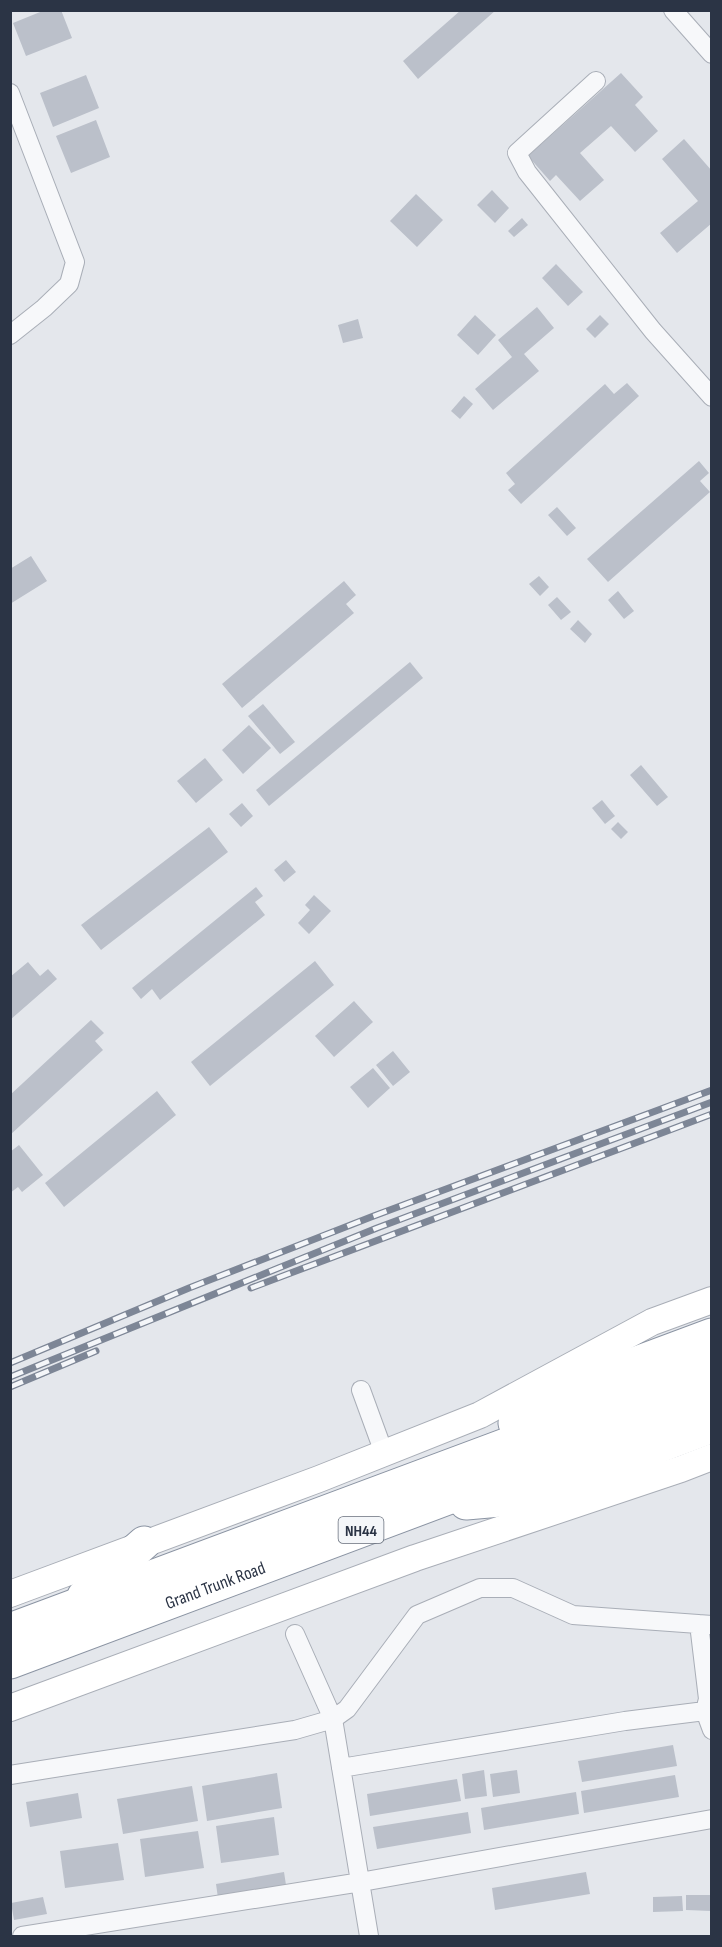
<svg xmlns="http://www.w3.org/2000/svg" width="722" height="1947" viewBox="0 0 722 1947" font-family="'Sofia Sans Condensed',sans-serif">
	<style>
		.building { fill: #bbc0ca }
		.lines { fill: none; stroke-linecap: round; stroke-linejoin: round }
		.street-casing { stroke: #a9aeb7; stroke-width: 20 }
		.secondary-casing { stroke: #a9aeb7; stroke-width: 28 }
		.highway-casing { stroke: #8b94a3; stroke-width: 35 }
		.street { stroke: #f7f8fa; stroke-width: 18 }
		.secondary { stroke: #fff; stroke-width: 26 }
		.highway { stroke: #fff; stroke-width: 33 }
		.rail-casing { stroke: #7d8696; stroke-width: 7 }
		.rail { stroke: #f4f6f9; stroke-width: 4.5; stroke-dasharray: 14; stroke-linecap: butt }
		.labels { text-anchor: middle; stroke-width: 4.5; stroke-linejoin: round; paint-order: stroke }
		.shield { fill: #f4f6f9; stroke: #676e7b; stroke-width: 1.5 }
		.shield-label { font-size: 16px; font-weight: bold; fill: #2b3445 }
		.street-label { font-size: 18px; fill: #2b3445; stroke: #f4f6f9 }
	</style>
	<rect width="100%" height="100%" fill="#e4e7ec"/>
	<path class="building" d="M45,10H61L72,38L26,56L13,23Z
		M461,10H496L418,79L403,61Z
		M621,73L643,97L635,105L658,131L635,152L611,126L580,153L604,180L580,201L556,175L550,181L528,156Z
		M86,75L99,108L53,127L40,93Z
		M96,120L110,157L71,173L56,136Z
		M684,139L712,171V223L677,253L660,233L698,201L662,159Z
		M492,190L509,208L495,223L477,205Z
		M416,194L443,220L417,247L390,221Z
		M522,218L528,225L514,237L508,231Z
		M556,264L583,292L568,306L542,278Z
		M537,307L554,328L524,354L539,371L493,410L475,389L512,357L498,340Z
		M475,315L496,335L478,355L457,335Z
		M600,315L609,324L595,338L586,329Z
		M358,319L363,338L343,343L338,325Z
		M627,383L639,396L521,504L508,490L515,484L506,473L605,384L614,394Z
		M464,396L473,404L460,419L451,411Z
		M699,461L709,473L700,481L710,492L608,582L587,559Z
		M557,507L576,528L567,536L548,515Z
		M31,556L47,581L10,604V569Z
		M539,576L549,587L540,596L529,584Z
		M344,581L356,595L346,604L354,613L242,708L222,684Z
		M618,591L634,611L624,619L608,600Z
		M557,597L571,612L561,620L548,605Z
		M578,620L592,634L585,643L570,629Z
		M410,662L423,678L269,806L256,790Z
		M263,704L295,742L280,754L248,716Z
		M249,725L271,748L243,774L222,750Z
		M205,758L223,780L196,803L177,781Z
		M641,765L668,797L657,806L630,775Z
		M602,800L615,816L605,824L592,808Z
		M242,803L253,816L241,827L229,814Z
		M618,822L628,832L621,839L611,829Z
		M209,827L228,852L101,950L81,925Z
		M286,860L296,872L284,882L274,870Z
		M256,887L263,896L255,902L265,915L160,1000L152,989L141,999L132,988Z
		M314,895L331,911L309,934L298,923L310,910L305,905Z
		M315,961L334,985L210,1086L191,1062Z
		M28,962L40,976L48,969L57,979L10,1020V977Z
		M354,1001L373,1022L334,1057L315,1036Z
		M91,1020L104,1033L95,1041L103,1050L10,1135V1095Z
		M393,1051L410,1072L393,1086L376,1065Z
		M373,1068L390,1088L368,1108L350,1087Z
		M157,1091L176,1115L64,1207L45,1183Z
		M19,1145L43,1175L22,1192L18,1187L10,1193V1152Z
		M673,1745L677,1766L582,1782L578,1761Z
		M484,1770L487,1796L465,1799L462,1774Z
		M517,1770L520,1793L493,1797L490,1774Z
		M277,1773L282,1808L207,1821L202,1786Z
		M675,1775L679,1797L584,1813L581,1791Z
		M457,1779L461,1801L370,1816L367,1794Z
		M192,1786L198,1821L123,1834L117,1799Z
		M576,1792L579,1814L484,1830L481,1808Z
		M78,1793L82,1818L30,1827L26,1802Z
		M468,1812L471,1833L377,1849L373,1827Z
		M274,1817L279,1855L221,1863L216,1826Z
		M198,1831L204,1868L145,1877L140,1839Z
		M118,1843L124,1880L65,1888L60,1851Z
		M284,1872L286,1885L218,1898L216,1884Z
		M586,1872L590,1894L495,1910L492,1888Z
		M686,1895H712V1911L686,1910Z
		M682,1896L683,1911L653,1912V1897Z
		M43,1897L47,1914L14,1920L11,1903Z"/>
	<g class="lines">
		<defs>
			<path id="street" d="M673,10L712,54
				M596,81L517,153L527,172L653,331L712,397
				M10,93L75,262L69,284L44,308L10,335
				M361,1390L384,1453
				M699,1624L708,1699L705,1711L712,1730
				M295,1634L333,1719L369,1936
				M341,1768L625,1721L705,1711
				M10,1775L295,1730L333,1719L347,1709L417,1615L480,1588H513L573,1615L712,1625
				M22,1936L361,1882L712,1819"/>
			<path id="secondary" d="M10,1594L319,1479L480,1415L652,1322L712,1300
				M10,1708L415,1558L681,1469L712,1457"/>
			<g id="highway">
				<path d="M515,1423L602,1376L712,1335"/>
				<path d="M466,1503L522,1498L712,1426"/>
				<path d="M84,1596L144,1543"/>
				<path d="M10,1630L712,1368"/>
				<path id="s1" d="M10,1662L712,1399"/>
			</g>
		</defs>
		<use href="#street" class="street-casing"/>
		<use href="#secondary" class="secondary-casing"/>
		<use href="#highway" class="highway-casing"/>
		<use href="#street" class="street"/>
		<use href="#secondary" class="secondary"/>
		<use href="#highway" class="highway"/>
		<defs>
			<path id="rail" d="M251,1288L712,1114
				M10,1363L189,1288L371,1217L712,1090
				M10,1377L377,1228L712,1102
				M10,1387L96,1351"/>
		</defs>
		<use href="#rail" class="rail-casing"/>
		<use href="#rail" class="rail"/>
	</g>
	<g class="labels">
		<rect class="shield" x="338.5" y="1517" width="45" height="26" rx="4.5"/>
		<g class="shield-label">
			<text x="361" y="1536">NH44</text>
		</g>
		<g class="street-label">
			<text dy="6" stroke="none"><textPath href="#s1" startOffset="219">Grand Trunk Road</textPath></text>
		</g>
	</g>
	<rect width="722" height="1947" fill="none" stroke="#2b3445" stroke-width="24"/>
</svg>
